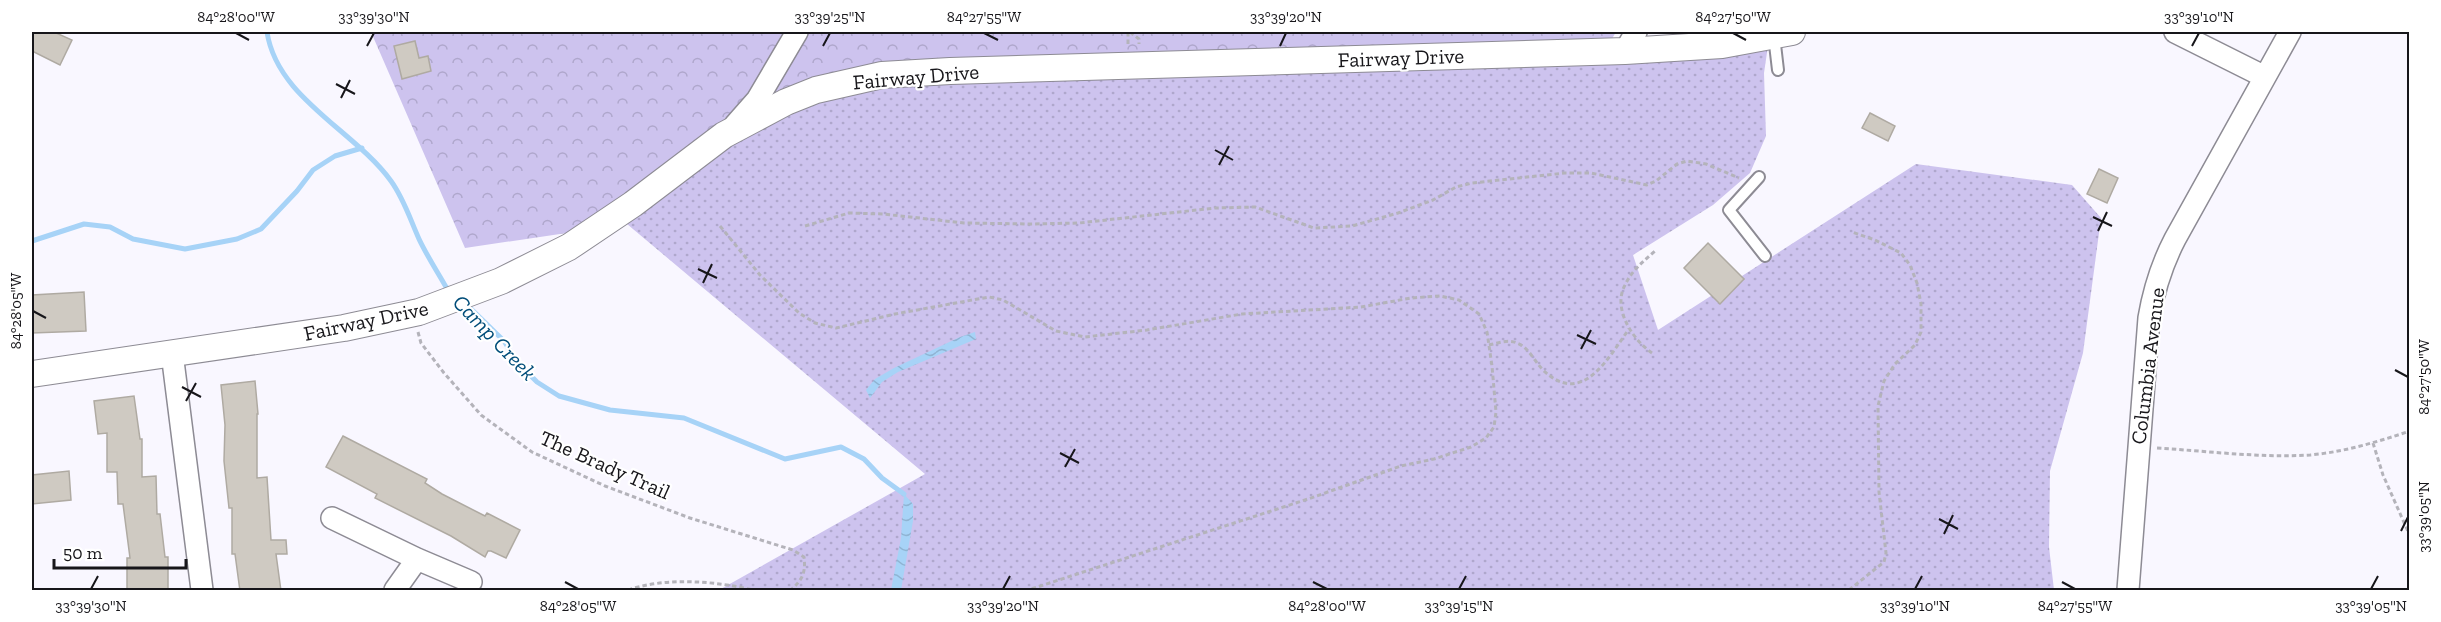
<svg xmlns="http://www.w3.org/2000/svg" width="2441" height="622" viewBox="0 0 2441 622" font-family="'Zilla Slab',serif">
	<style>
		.grass { fill: url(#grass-dots) }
		.forest { fill: url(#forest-crowns) }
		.water { fill: url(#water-waves) }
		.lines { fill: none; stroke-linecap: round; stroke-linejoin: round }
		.stream { stroke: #a7d3f7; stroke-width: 5 }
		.building { fill: #cfcac2; stroke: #afaaa2; stroke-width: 1.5 }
		.service-casing { stroke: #8d8b94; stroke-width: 14 }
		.minor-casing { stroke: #8d8b94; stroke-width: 24 }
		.tertiary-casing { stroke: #8d8b94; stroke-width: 28 }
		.path { stroke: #b4b3ba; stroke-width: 3; stroke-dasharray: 4.5 3; stroke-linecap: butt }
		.service { stroke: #fff; stroke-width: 10 }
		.minor { stroke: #fff; stroke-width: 21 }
		.tertiary { stroke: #fff; stroke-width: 26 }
		.ticks { fill: none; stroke: #17161a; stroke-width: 2 }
		.labels { text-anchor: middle; stroke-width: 4.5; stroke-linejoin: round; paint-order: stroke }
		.street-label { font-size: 21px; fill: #17161a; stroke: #fff }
		.water-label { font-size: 22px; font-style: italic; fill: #004d79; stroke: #fff }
		.neatline { fill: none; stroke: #17161a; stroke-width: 2 }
		.ticks-label { font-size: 15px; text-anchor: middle; fill: #17161a }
	</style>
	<defs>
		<pattern id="grass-dots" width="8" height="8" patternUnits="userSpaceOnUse" patternTransform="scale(1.5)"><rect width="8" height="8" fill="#cdc3ee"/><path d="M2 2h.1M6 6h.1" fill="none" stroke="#afa7cc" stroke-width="1.8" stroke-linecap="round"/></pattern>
		<pattern id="forest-crowns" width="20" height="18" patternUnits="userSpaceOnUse" patternTransform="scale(1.5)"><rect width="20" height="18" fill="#cdc3ee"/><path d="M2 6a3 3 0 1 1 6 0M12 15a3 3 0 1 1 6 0" fill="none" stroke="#afa7cc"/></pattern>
		<pattern id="water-waves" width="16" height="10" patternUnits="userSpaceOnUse" patternTransform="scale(1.5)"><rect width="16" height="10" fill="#a7d3f7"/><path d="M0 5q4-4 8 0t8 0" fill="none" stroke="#8fb4d3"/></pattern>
	</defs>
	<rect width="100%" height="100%" fill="#f9f7ff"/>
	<path class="grass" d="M1769,39L1764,73L1766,136L1750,173L1713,205L1633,255L1658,330L1916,164L2072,185L2101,218L2083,353L2050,471L2049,547L2054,590H719L925,474L627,224L667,184L699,141L890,64Z"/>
	<path class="forest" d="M371,32H1616L1610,42L890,64L699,141L667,184L627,224L465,248Z"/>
	<path class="water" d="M975,332L976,339L898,372L882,382L870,398L866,390L875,379L894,368L960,337Z
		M904,494L913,504V521L901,590H891L901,538Z"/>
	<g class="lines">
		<path class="stream" d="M267,32C277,98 354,130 391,181C404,199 410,219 419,239C427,256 437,271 446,287L452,292
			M32,241L84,224L110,227L133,239L185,249L237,239L261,229L297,191L313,170L335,156L362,148
			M464,302L504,341L518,363L537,382L559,396L610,410L684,418L785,459L841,447L864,459L882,478L904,494"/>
	</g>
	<path class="building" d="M32,32H54L72,40L60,65L32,51Z
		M415,41L419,58L428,56L431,71L402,79L394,46Z
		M1870,113L1895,126L1888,141L1862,128Z
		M2099,169L2118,178L2107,203L2087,194Z
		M1708,243L1744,279L1720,304L1684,268Z
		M84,292L86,331L32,333V295Z
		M255,381L258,414H257V478L267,477L271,540H286L287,554H276L281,591H240L235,554H232V508H229L224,461L225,425L221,385Z
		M134,396L140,439H142V477L156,476L157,514H160L165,557H168V590L127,591V558H130L123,504H118L117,472H107V433L98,434L94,401Z
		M343,436L427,479L425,483L442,494L485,516L487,513L520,530L506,558L491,551H488L485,557L451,536L375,498L377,494L326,467Z
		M69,471L71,500L32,504V475Z"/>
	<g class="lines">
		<defs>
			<path id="service" d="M1774,36L1778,70
				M1759,177L1729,210L1765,256"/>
			<path id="minor" d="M2175,32L2265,77
				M1625,51L1636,32
				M735,125L757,100L797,32
				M172,353L202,590
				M332,518L417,559L471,582
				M395,590L417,559
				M2128,590L2149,318C2154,289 2162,264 2175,239L2290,32"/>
			<path id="tertiary" d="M32,374L344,328L419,312L501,281L569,247L633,204L724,135L786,102L816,90L882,75L950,71L1625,51L1722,45L1792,32"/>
		</defs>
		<use href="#service" class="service-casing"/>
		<use href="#minor" class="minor-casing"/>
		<use href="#tertiary" class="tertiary-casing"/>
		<path class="path" d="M1128,32V45
			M1130,32L1139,39V44
			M720,226L760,275L799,313L815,323L836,328L895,314L989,297L1003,300L1056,331L1085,337L1147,330L1242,314L1361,307L1411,298L1440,296L1459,300L1479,314L1487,332L1492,366L1496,412L1494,427L1486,438L1471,447L1434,459L1401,466L1308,499L1028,590
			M805,226L849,213L883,214L964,223L1030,224L1079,223L1215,208L1255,207L1314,228L1352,226L1398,213L1433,200L1456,187L1472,183L1565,173H1591L1647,185L1656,181L1677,164L1687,161L1706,164L1739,178
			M418,332L421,343L444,373L481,415L532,452L605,486L690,518L793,550L804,557C806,573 802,580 791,590
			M1489,345C1498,343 1508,339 1517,343C1528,347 1534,360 1542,369C1582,409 1608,358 1629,329
			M1652,353C1633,340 1612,309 1625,285C1632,270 1644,261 1656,250
			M2373,443L2383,475L2410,536
			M2157,448C2207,451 2259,458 2310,455C2344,452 2377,442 2410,431
			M628,590C666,577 715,581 753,590
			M1849,590L1884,562L1886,553L1879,492L1878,406L1884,381L1895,364L1915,345L1921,332V304L1917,283L1910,265L1901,253L1875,240L1852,232"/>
		<use href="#service" class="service"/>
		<use href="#minor" class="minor"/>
		<use href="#tertiary" class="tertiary"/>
	</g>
	<path class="ticks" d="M236,33L249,40M984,33L998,40M1733,33L1746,40M367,46L374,33M823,46L830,33M1280,46L1286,33M2192,46L2199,33M336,84L355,94M341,98L350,80M1215,150L1233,160M1219,165L1229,146M2093,217L2112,226M2098,231L2107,212M698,269L717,278M703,283L712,264M33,311L46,318M1577,335L1596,344M1581,349L1591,330M2395,370L2408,377M182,387L201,397M186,401L196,383M1060,453L1079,463M1065,467L1075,449M1939,519L1958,529M2401,531L2408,517M1944,534L1953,515M565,582L578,589M1313,582L1327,589M2062,582L2075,589M91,589L98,576M1003,589L1010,576M1459,589L1466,576M1915,589L1922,576M2371,589L2378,576"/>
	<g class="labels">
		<g class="street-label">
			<text transform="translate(1401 58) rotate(-2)" y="7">Fairway Drive</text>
			<text transform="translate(916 77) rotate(-5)" y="7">Fairway Drive</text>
			<text transform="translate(366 321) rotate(-12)" y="7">Fairway Drive</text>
			<text transform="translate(2148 366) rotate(-83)" y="7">Columbia Avenue</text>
			<text transform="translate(605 465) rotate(24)" y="7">The Brady Trail</text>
		</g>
		<g class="water-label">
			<text transform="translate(495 337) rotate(46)" y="8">Camp Creek</text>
		</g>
	</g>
	<rect width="2441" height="622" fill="none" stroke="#ffffff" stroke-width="66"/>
	<path d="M54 559v9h132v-9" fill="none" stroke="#17161a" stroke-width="3"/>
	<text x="63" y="559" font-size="18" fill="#17161a" stroke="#ffffff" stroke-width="4.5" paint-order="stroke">50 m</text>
	<rect x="33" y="33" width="2375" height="556" class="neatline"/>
	<g class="ticks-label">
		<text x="236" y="22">84°28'00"W</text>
		<text x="374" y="22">33°39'30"N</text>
		<text x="830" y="22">33°39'25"N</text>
		<text x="984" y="22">84°27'55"W</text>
		<text x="1286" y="22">33°39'20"N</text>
		<text x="1733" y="22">84°27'50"W</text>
		<text x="2199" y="22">33°39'10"N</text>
		<text transform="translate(16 311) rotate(-90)" y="5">84°28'05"W</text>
		<text transform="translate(2424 377) rotate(-90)" y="5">84°27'50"W</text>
		<text transform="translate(2424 517) rotate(-90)" y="5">33°39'05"N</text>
		<text x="91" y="611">33°39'30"N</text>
		<text x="578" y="611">84°28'05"W</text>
		<text x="1003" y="611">33°39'20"N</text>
		<text x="1327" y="611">84°28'00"W</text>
		<text x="1459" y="611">33°39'15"N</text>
		<text x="1915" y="611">33°39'10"N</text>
		<text x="2075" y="611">84°27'55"W</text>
		<text x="2371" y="611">33°39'05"N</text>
	</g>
</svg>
